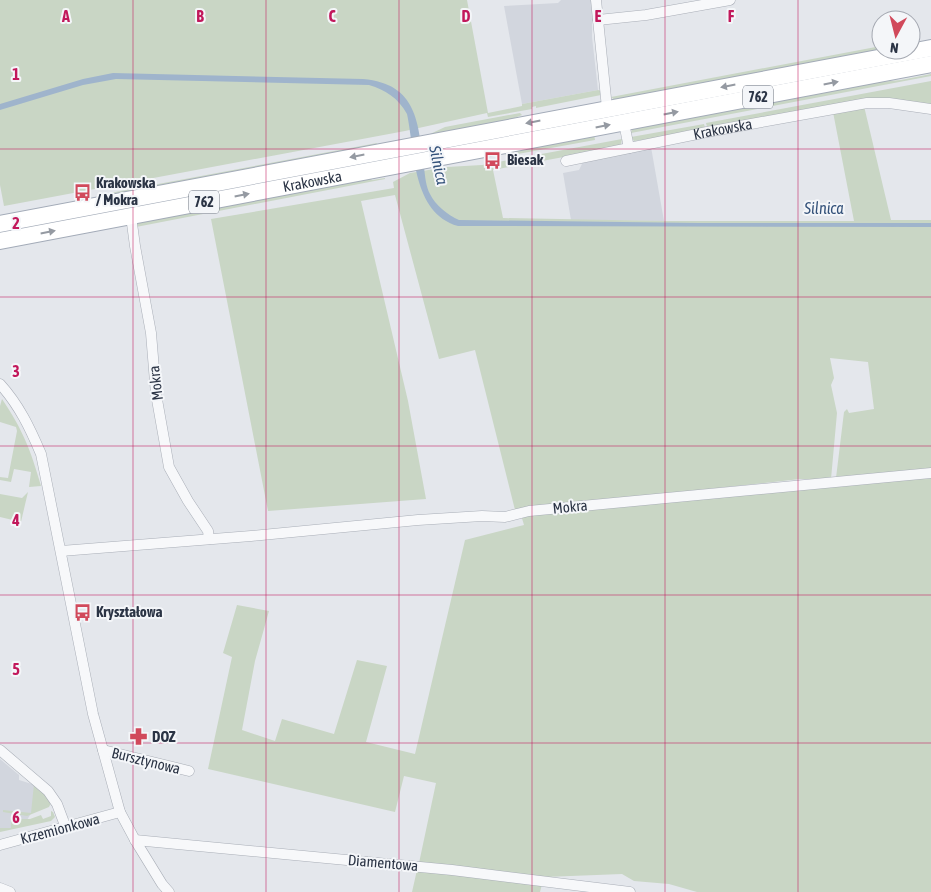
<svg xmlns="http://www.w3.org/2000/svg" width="931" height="892" viewBox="0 0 931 892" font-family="'Asap Condensed',sans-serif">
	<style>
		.built { fill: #d2d6de }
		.green { fill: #c9d6c5 }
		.water { fill: #9fb4cc }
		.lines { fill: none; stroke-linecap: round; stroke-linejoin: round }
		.street-casing { stroke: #a9aeb7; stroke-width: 11 }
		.primary-casing { stroke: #a3abb8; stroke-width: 18 }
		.street { stroke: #f7f8fa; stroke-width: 10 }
		.primary { stroke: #fff; stroke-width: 16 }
		.oneway { fill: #959aa2 }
		.grid { fill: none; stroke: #c2185b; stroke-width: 1; stroke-opacity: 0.55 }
		.labels { text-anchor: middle; stroke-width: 4; stroke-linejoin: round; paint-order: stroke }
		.shield { fill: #f4f6f9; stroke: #676e7b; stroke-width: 1 }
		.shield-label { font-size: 14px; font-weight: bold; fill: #2b3445 }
		.street-label { font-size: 15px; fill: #2b3445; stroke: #f4f6f9 }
		.poi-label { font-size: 15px; font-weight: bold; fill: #2b3445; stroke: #f4f6f9; text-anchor: start }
		.water-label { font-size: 16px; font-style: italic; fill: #34527a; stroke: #f4f6f9 }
		.grid-label { font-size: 16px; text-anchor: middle; font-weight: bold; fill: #c2185b; stroke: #f4f6f9; stroke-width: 4; stroke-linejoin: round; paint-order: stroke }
	</style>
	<rect width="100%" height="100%" fill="#e4e7ec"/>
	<path class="built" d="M561,0H592V37L598,90L522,104L504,6L558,3Z
		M651,147L664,221L571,220L563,173L579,170L584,160Z
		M0,759L19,775V780L35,785L33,810L27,820L15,828L0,829Z"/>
	<path class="green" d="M0,0H467L488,113L522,106V104L598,90L601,91V95L536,108V106L532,107V109L488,117L487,113L405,131L4,206L0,185Z
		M881,46V50L616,101L611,97Z
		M931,74V76L631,133L632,129L869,83L901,80Z
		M931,81V106L893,100L708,130L706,123Z
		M864,106L891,220H931V470L836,478L844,412L847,409L849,413L874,409L868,362L830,358L834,378L831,385L837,413L831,479H800L515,510L475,350L439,359L395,195L361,201L408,401L426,499L268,511L211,219L394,188L393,182L410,173L447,167L482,165L622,139L621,144L618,147L493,170L503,218L664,221H854L833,112Z
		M520,113L522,115L507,121L428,135L445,127Z
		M704,124L706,131L651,141L648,139L634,141L631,137Z
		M594,134L595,140L506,156L505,154L518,149Z
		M377,143L375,147L142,192L110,193Z
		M368,176L372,180L385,178V179L136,227L138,222Z
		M2,399C23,430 31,451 41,486L29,487L31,472L14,469L11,482L0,480V477L8,478L17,431L16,427L0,422V406Z
		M931,477V892H697L669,884L634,881L622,874L545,877L419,863L436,783L404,776L395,812L208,769L232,657L223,653L237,605L269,611L255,661L242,730L275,741L282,719L334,734L357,660L387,666L366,742L415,754L465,540L524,525L521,515L645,505Z
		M28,492L20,526L17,521L0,517V494L22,498Z
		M34,784L44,793L51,803L49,807L27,816L3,812V810L31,813Z
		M51,811L53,812L55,817L51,821L0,832V828H11V819H30L41,815L43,819L51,816Z
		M417,870L542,884L540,892H412Z"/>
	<path class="water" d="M113,73L363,79C418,84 418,123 424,167C425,176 426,187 430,194C435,205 448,215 459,220L698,223H931V227L458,226C412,213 415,151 407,114C398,98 386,90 369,85L116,79L83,85L0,110V104L83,79Z"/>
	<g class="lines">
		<defs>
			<g id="street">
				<path d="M596,0L607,108"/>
				<path d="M598,20L646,15L730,0"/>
				<path d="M624,123L629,148"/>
				<path id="s1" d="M566,161L707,132L867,103H889L931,109"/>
				<path d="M131,216L135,246L151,333L156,394L169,467L188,501L208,531L209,539"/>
				<path d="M0,384C19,405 30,428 41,454L93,714L120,812L135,840L162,884L169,892"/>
				<path d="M61,551L251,536L418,520L482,516L505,517L529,511L931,473"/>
				<path d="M0,750L48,791L57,804L66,828"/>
				<path d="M103,750L189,771"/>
				<path d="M135,840L452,870L630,892"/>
				<path d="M0,845L120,812"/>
				<path d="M0,888L10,892"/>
			</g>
			<g id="primary">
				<path d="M0,224L931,48"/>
				<path id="s2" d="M0,241L931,64"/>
			</g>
		</defs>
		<use href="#street" class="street-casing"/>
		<use href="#primary" class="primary-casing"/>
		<use href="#street" class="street"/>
		<use href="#primary" class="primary"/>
	</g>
	<defs><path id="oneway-solid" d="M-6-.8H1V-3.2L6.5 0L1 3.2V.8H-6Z" transform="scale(1.25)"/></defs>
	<g class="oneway">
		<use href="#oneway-solid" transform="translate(831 83) rotate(-11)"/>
		<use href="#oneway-solid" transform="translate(728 86) rotate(169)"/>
		<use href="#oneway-solid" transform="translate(671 113) rotate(-11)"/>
		<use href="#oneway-solid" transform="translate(533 122) rotate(169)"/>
		<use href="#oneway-solid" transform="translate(603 126) rotate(-11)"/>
		<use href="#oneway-solid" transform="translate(357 156) rotate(169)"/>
		<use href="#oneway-solid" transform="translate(242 195) rotate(-11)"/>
		<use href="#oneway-solid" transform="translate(48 232) rotate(-11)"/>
	</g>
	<path class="grid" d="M133,0V892M266,0V892M399,0V892M532,0V892M665,0V892M798,0V892M0,149H931M0,297H931M0,446H931M0,595H931M0,743H931"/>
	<defs>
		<symbol id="bus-bare" viewBox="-9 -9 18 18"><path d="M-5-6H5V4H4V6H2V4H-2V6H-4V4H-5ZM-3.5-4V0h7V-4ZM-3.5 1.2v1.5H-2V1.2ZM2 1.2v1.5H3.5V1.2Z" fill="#d1495b" stroke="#f4f6f9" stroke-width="2.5" paint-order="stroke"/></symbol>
		<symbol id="pharmacy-bare" viewBox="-9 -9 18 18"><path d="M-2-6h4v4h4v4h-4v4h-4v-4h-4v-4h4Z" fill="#d1495b" stroke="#f4f6f9" stroke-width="2.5" paint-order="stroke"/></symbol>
	</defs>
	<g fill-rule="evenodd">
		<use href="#bus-bare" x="480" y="148" width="25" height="25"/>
		<use href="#bus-bare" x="70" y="180" width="25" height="25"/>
		<use href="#bus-bare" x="70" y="600" width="25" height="25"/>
		<use href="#pharmacy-bare" x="126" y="724" width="25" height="25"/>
	</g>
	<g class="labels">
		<g class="shield">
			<rect x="743" y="85.5" width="30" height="23" rx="4"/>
			<rect x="189" y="190.5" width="30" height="23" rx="4"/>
		</g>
		<g class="shield-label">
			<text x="758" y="102">762</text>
			<text x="204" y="207">762</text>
		</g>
		<g class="street-label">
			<text dy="5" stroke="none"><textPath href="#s1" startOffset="160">Krakowska</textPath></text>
			<text dy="5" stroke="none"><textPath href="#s2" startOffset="318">Krakowska</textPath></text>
			<text transform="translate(156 383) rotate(-97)" y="5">Mokra</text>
			<text transform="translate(570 507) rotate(-6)" y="5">Mokra</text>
			<text transform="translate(146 761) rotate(14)" y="5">Bursztynowa</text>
			<text transform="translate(60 829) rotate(-15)" y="5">Krzemionkowa</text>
			<text transform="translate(383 863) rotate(5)" y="5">Diamentowa</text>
		</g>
		<g class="poi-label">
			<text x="507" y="165">Biesak</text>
			<text x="96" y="188">Krakowska<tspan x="96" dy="17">/ Mokra</tspan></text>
			<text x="96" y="617">Kryształowa</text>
			<text x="152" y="742">DOZ</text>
		</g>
		<g class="water-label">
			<text transform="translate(439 165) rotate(78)" y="6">Silnica</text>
			<text x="824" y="214">Silnica</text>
		</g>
	</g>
	<g class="grid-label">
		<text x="66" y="22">A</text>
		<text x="200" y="22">B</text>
		<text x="332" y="22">C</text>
		<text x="466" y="22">D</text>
		<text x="598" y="22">E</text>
		<text x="731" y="22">F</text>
		<text x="16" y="80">1</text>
		<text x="16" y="229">2</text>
		<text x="16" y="377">3</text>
		<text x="16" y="526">4</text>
		<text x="16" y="675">5</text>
		<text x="16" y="823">6</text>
	</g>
	<g transform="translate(896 35) rotate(187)"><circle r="24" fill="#f4f6f9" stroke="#a4a8b1"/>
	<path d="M0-4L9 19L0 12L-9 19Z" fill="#d1495b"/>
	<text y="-8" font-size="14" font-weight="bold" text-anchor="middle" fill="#2b3445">N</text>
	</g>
</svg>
